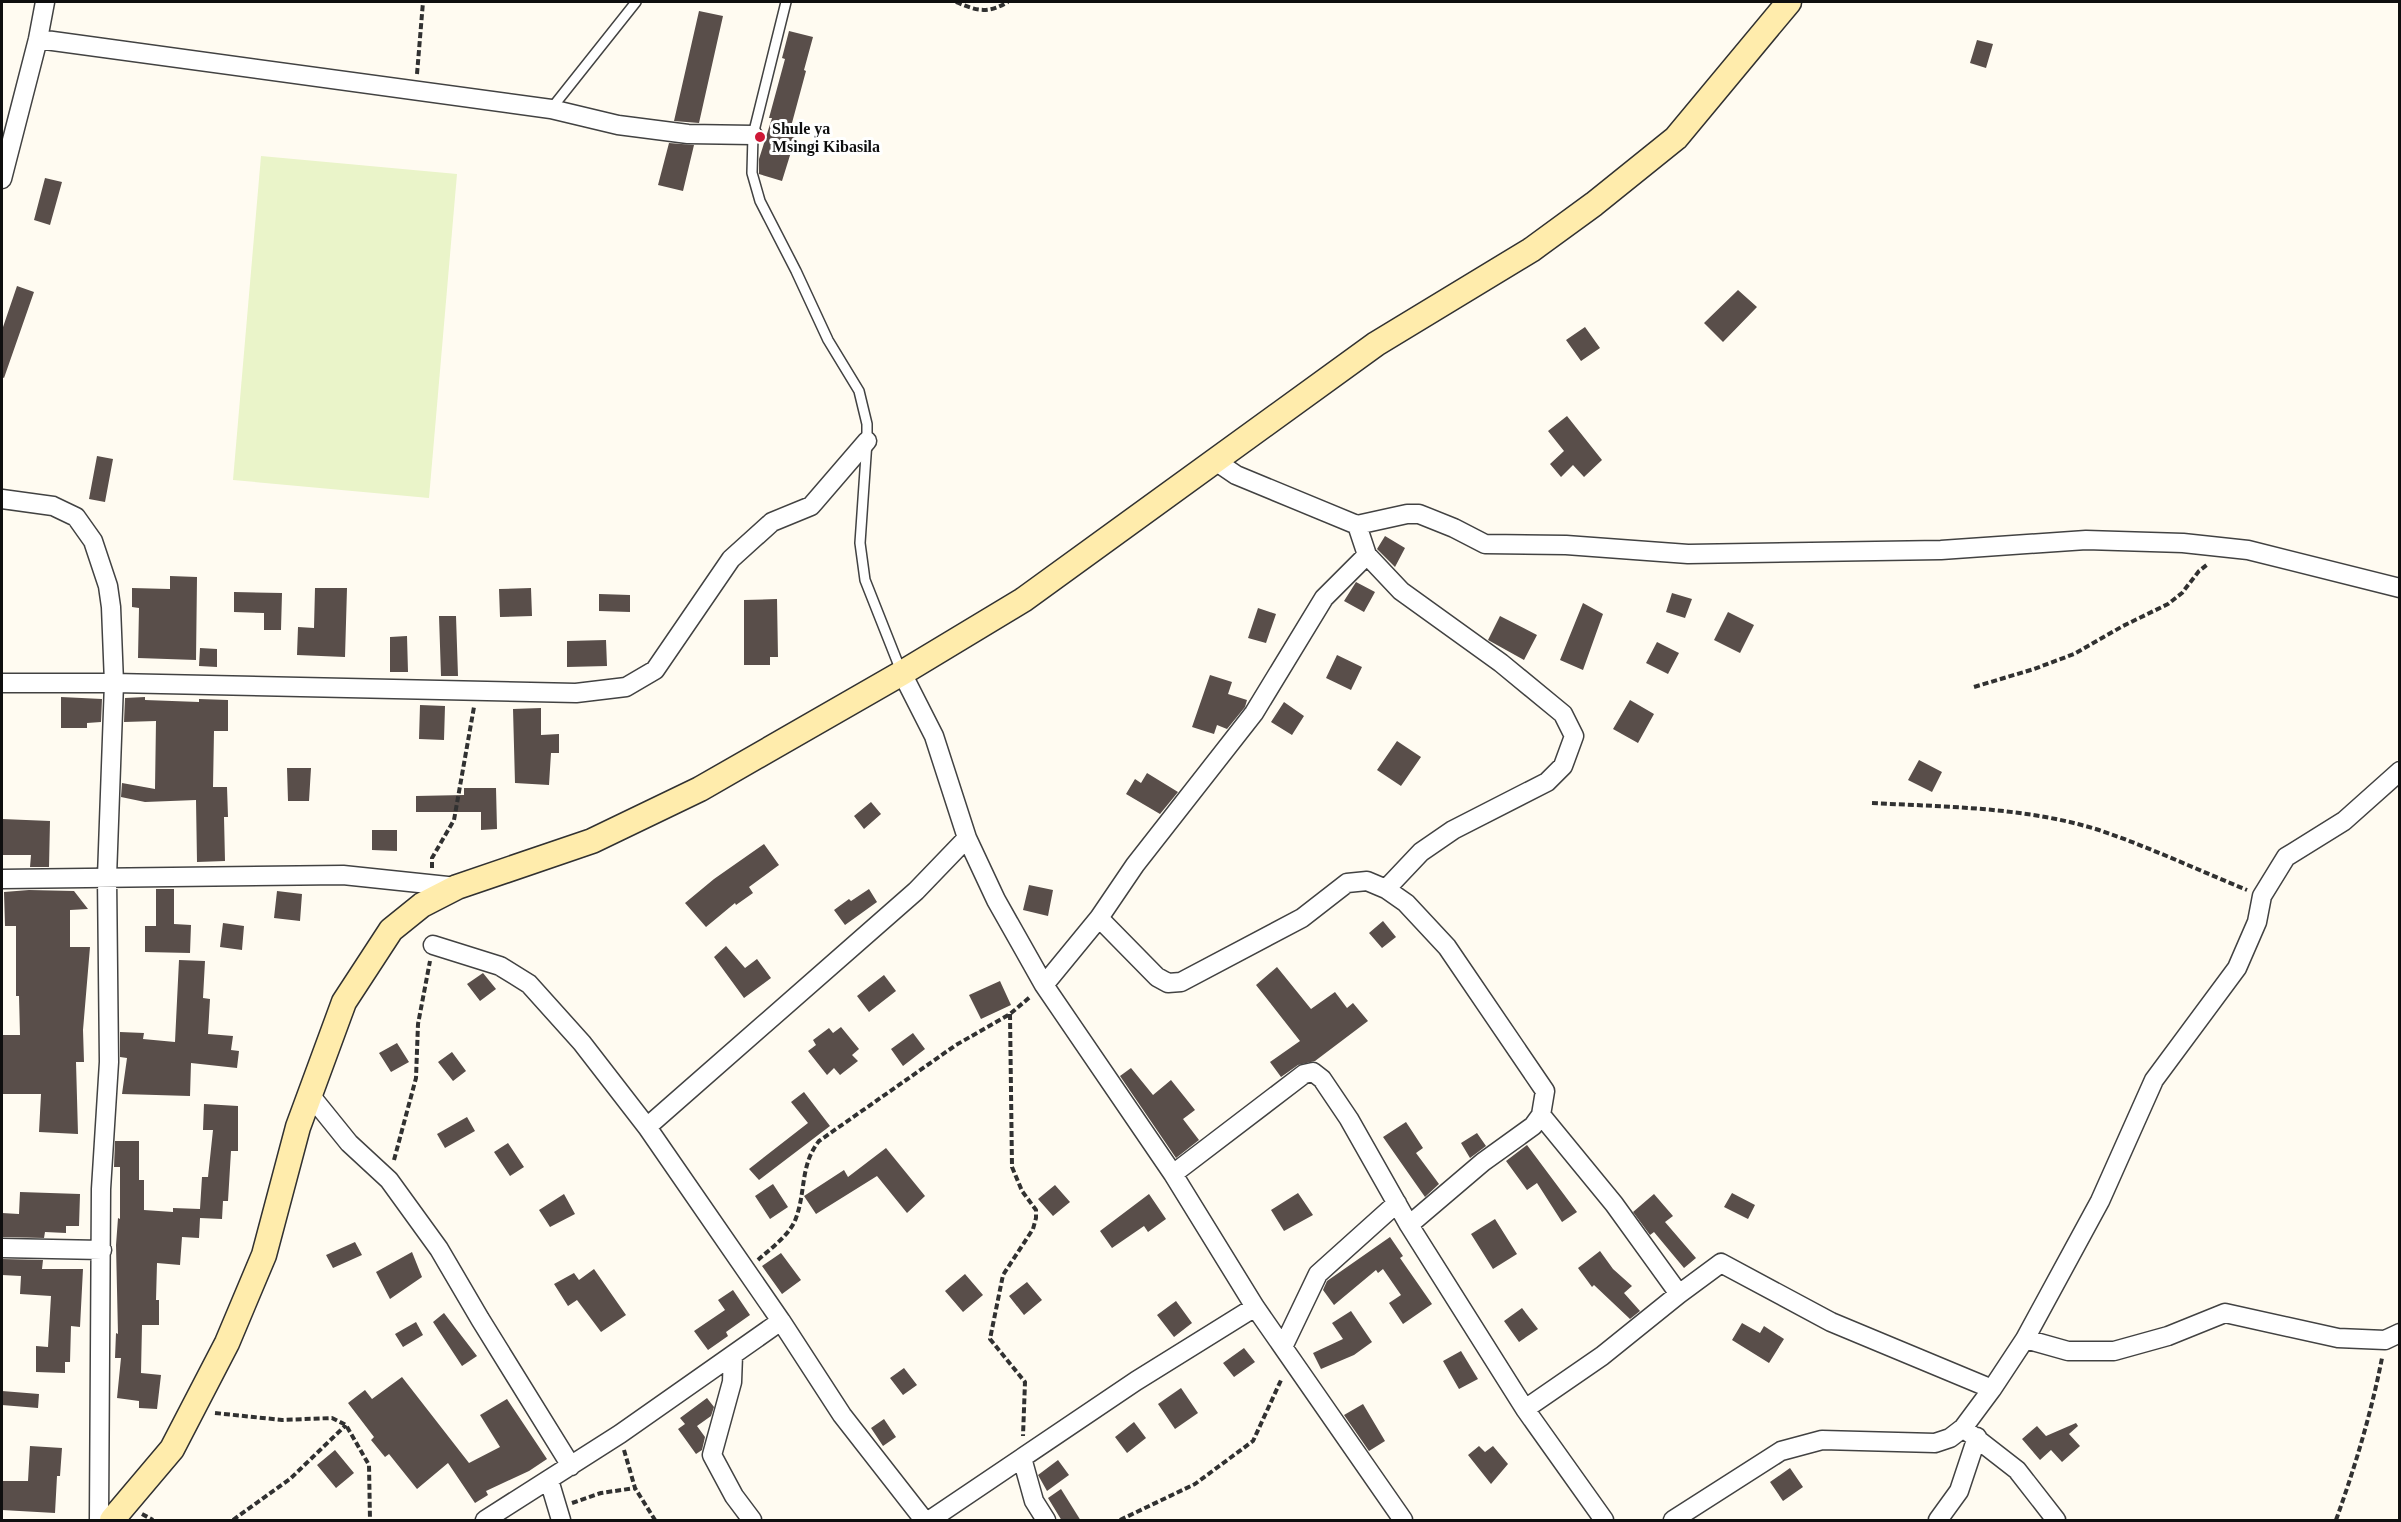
<svg xmlns="http://www.w3.org/2000/svg" width="2401" height="1522" viewBox="0 0 2401 1522" font-family="Georgia,serif">
	<style>
		.pitch { fill: #eaf4c9 }
		.building { fill: #594e4a }
		.lines { fill: none; stroke-linecap: round; stroke-linejoin: round }
		.lane-casing { stroke: #424242; stroke-width: 12 }
		.street-casing { stroke: #424242; stroke-width: 21 }
		.secondary-casing { stroke: #313131; stroke-width: 27 }
		.path { stroke: #313131; stroke-width: 4; stroke-dasharray: 6 3; stroke-linecap: butt }
		.lane { stroke: #fff; stroke-width: 9 }
		.street { stroke: #fff; stroke-width: 18 }
		.secondary { stroke: #ffecac; stroke-width: 24 }
		.poi-dot { fill: #ce1836; stroke: #fff; stroke-width: 2 }
		.labels { text-anchor: middle; stroke-width: 6; stroke-linejoin: round; paint-order: stroke }
		.poi-label { font-size: 16px; font-weight: bold; fill: #0f0f0f; stroke: #fff; text-anchor: start }
	</style>
	<rect width="100%" height="100%" fill="#fffbf1"/>
	<path class="pitch" d="M261,156L457,174L429,498L233,480Z"/>
	<path class="building" d="M699,11L723,16L699,123L674,121Z
		M789,31L813,37L804,70L806,71L789,134L796,136L782,181L759,174V159L772,118H769L785,59L782,58Z
		M1977,40L1993,44L1986,68L1970,63Z
		M669,143L694,145L683,191L658,185Z
		M45,178L62,182L50,225L34,220Z
		M17,286L34,292L4,378L2,377V330Z
		M1738,290L1757,307L1723,342L1704,323Z
		M1585,327L1600,348L1581,361L1566,340Z
		M1567,416L1602,460L1584,477L1573,465L1561,477L1550,464L1564,451L1548,431Z
		M97,456L113,459L105,502L89,499Z
		M1385,536L1405,548L1395,567L1377,549Z
		M170,576L197,577L196,660L138,658L139,608L132,607V588L170,589Z
		M1356,582L1375,592L1364,612L1344,601Z
		M315,588H347L345,657L297,655L298,627L314,628Z
		M531,588L532,616L500,617L499,589Z
		M234,592L282,593L281,630H264V613L234,612Z
		M1672,593L1692,599L1685,618L1666,612Z
		M599,594L630,595V612L599,611Z
		M777,599L778,657H770V665H744V600Z
		M1583,603L1603,614L1583,670L1560,660Z
		M1258,608L1276,614L1266,643L1248,638Z
		M1728,612L1754,625L1740,653L1714,640Z
		M439,616H456L458,676H441Z
		M1500,616L1537,635L1524,660L1488,640Z
		M407,636L408,672H390V637Z
		M606,640L607,666L567,667V641Z
		M1657,642L1679,653L1668,674L1646,663Z
		M200,648L217,649V667L199,666Z
		M1337,655L1362,667L1351,690L1326,678Z
		M1210,675L1232,682L1228,694L1247,700L1245,707L1227,729L1217,725L1214,734L1192,727Z
		M61,697L102,699L101,722L87,723V728H61Z
		M145,697V700L199,702V699L228,700V731H214L213,787H227L228,817H224L225,861L197,862L196,800L145,802L121,797L122,783L155,789L156,721L124,722L125,698Z
		M1630,700L1654,714L1638,743L1613,729Z
		M1284,702L1304,716L1292,735L1271,722Z
		M420,705L445,706L444,740L419,739Z
		M541,708V735L559,734V753H551L549,785L515,783L513,709Z
		M1397,741L1421,757L1401,786L1377,770Z
		M1919,760L1942,772L1932,792L1908,780Z
		M287,768H311L309,801H288Z
		M1147,773L1178,792L1160,814L1126,794L1135,779L1141,783Z
		M464,788H496L497,829L481,830V812H416V796L464,795Z
		M871,802L881,814L864,829L854,816Z
		M2,819L50,821L49,867H30L31,855H2Z
		M372,830H397V851L372,850Z
		M764,844L779,865L749,887L753,893L736,905L735,903L706,927L685,903L714,879Z
		M1029,885L1053,890L1048,916L1023,910Z
		M156,889H174V924L191,925L190,953L145,952V926H156Z
		M869,889L877,902L845,925L834,910L849,899L851,901Z
		M29,890L74,891L88,909L70,910V947H90L83,1030L84,1062H76L78,1134L39,1132L41,1094H3V1035H20L19,996H16V926H5L4,892Z
		M277,891L302,894L300,921L274,918Z
		M1383,921L1396,937L1382,948L1369,933Z
		M223,923L244,926L242,950L220,947Z
		M726,946L745,968L757,959L771,978L744,998L714,957Z
		M179,960L205,961L203,998L210,999L208,1034L233,1036L231,1050L239,1051L237,1068L191,1063L190,1096L122,1094L127,1058L120,1057V1032L144,1033L143,1039L175,1042Z
		M1277,967L1311,1009L1335,992L1347,1008L1353,1003L1368,1021L1315,1061L1298,1065L1281,1077L1270,1062L1300,1041L1256,985Z
		M483,973L496,989L480,1001L467,984Z
		M884,975L896,991L869,1012L857,996Z
		M1000,981L1011,1005L981,1019L969,995Z
		M841,1027L859,1049L852,1055L858,1061L840,1075L834,1068L827,1075L808,1051L816,1045L813,1040L829,1028L833,1033Z
		M913,1033L925,1049L903,1066L891,1049Z
		M397,1043L409,1062L391,1072L379,1053Z
		M452,1052L466,1071L453,1081L438,1062Z
		M1131,1068L1153,1095L1171,1080L1195,1110L1183,1119L1199,1140L1176,1158L1120,1076Z
		M804,1092L830,1126L759,1180L749,1169L808,1123L791,1102Z
		M204,1104L238,1106V1151H231L228,1201H223L222,1219L200,1218L199,1238L182,1237L180,1265L157,1263L156,1300H159V1325H142L141,1373L161,1375L157,1409L139,1408V1401L117,1398L121,1358H115L116,1333L118,1334L116,1245L118,1218L120,1219V1167H114L115,1141H139V1180H144V1210L173,1212V1208L200,1209L202,1177H208L213,1130H203Z
		M467,1117L475,1131L445,1148L437,1134Z
		M1406,1122L1423,1148L1416,1153L1439,1184L1425,1197L1383,1137Z
		M1477,1133L1486,1146L1470,1158L1461,1143Z
		M508,1143L524,1167L510,1176L494,1152Z
		M1527,1145L1577,1212L1562,1222L1537,1183L1527,1190L1506,1161Z
		M886,1148L925,1196L907,1213L877,1176L816,1214L804,1196L844,1170L848,1177Z
		M773,1184L788,1207L770,1219L755,1196Z
		M1055,1185L1070,1202L1053,1216L1038,1199Z
		M20,1192L80,1194L79,1226H66V1233L45,1232L44,1238L2,1237V1213L19,1214Z
		M1298,1193L1313,1215L1284,1231L1271,1210Z
		M1732,1193L1755,1205L1748,1219L1724,1207Z
		M564,1194L575,1214L550,1227L539,1210Z
		M1149,1194L1166,1219L1148,1232L1144,1226L1112,1248L1100,1231Z
		M1654,1194L1673,1216L1665,1222L1696,1258L1684,1268L1654,1232L1650,1235L1633,1212Z
		M1495,1219L1517,1254L1493,1269L1471,1234Z
		M1390,1237L1403,1256L1400,1258L1432,1304L1403,1324L1389,1303L1401,1295L1383,1269L1378,1273L1376,1270L1334,1305L1323,1290L1327,1281Z
		M355,1242L362,1255L333,1268L326,1255Z
		M1600,1251L1613,1269L1632,1286L1624,1293L1640,1311L1630,1319L1594,1285L1592,1287L1578,1268Z
		M412,1252L422,1277L390,1299L376,1272Z
		M781,1253L801,1280L782,1294L762,1266Z
		M2,1259L43,1260L42,1269H83L80,1327L71,1326L70,1362H65V1373L36,1372V1346L48,1347L51,1296L20,1294L21,1276L2,1275Z
		M594,1269L626,1315L601,1332L577,1300L568,1306L554,1284L574,1273L579,1280Z
		M965,1274L983,1295L963,1312L945,1291Z
		M1027,1282L1042,1300L1024,1315L1009,1296Z
		M733,1290L750,1315L726,1332L728,1336L708,1350L694,1331L725,1310L718,1300Z
		M1176,1301L1192,1323L1174,1337L1157,1315Z
		M1522,1308L1538,1329L1519,1342L1504,1321Z
		M1351,1311L1372,1342L1354,1355L1321,1369L1313,1353L1343,1339L1332,1323Z
		M444,1313L477,1356L462,1366L433,1322Z
		M416,1322L423,1335L403,1347L395,1334Z
		M1742,1323L1760,1333L1764,1326L1784,1339L1769,1363L1732,1340Z
		M1244,1348L1255,1362L1234,1377L1223,1363Z
		M1461,1351L1478,1379L1459,1389L1443,1361Z
		M904,1368L917,1385L903,1395L890,1378Z
		M402,1377L469,1463L500,1447L480,1415L507,1399L547,1459L529,1471L486,1491L488,1495L475,1503L448,1463L417,1489L389,1454L385,1457L371,1440L374,1437L348,1403L365,1390L372,1399Z
		M1181,1388L1198,1413L1175,1429L1158,1404Z
		M2,1391L39,1394L38,1408L2,1405Z
		M707,1398L714,1407L711,1416L697,1426L705,1437L702,1450L696,1454L678,1429L685,1424L680,1418Z
		M1363,1404L1385,1441L1369,1451L1344,1415Z
		M884,1419L896,1437L883,1446L871,1428Z
		M1134,1422L1146,1438L1127,1453L1115,1437Z
		M2076,1423L2078,1426L2069,1434L2080,1446L2062,1462L2051,1450L2040,1460L2022,1439L2037,1426L2046,1436Z
		M30,1446L62,1448L60,1476H57L55,1513L2,1510V1481H28Z
		M1479,1446L1485,1452L1493,1446L1508,1464L1491,1484L1468,1455Z
		M335,1450L354,1473L336,1488L317,1465Z
		M1058,1460L1069,1475L1047,1491L1038,1475Z
		M1790,1468L1803,1487L1783,1501L1770,1482Z
		M1061,1489L1081,1521H1062L1048,1498Z"/>
	<g class="lines">
		<defs>
			<path id="lane" d="M786,2L753,135L752,173L760,201L796,271L828,340L859,391L867,424V441L860,543L865,580L901,671
				M551,109L636,2"/>
			<path id="street" d="M38,39L551,109L618,125L688,134L753,135
				M2,179L38,39L45,2
				M1214,460L1236,475L1357,525L1367,555L1401,591L1501,663L1563,714L1574,736L1563,766L1547,782L1453,830L1421,852L1386,889
				M2,499L53,506L76,517L93,541L108,586L111,607L114,683L107,877L109,1062L101,1189L99,1520
				M1357,525L1407,514H1419L1454,528L1485,544L1566,545L1688,554L1941,550L2086,540L2183,543L2248,550L2400,588
				M902,673L934,736L967,838L996,900L1044,985L1173,1174L1255,1307L1403,1520
				M2,683H114L576,693L626,687L655,670L731,559L772,522L811,506L867,441
				M2,879L343,875L457,887
				M1099,918L1157,977L1168,983L1181,982L1302,918L1347,883L1367,881L1386,889L1406,903L1447,947L1545,1091L1541,1115L1533,1126L1483,1162L1409,1225
				M433,945L500,966L529,984L582,1043L647,1127L781,1321L842,1415L924,1520
				M1044,985L1099,918L1135,865L1254,713L1324,598L1367,555
				M311,1096L349,1143L389,1180L439,1249L480,1319L571,1466
				M1541,1115L1614,1204L1679,1294
				M647,1127L916,891L967,838
				M1173,1174L1304,1074L1313,1072L1322,1079L1349,1119L1409,1225L1525,1409L1604,1520
				M2,1248L102,1250
				M2025,1339L2068,1351H2114L2168,1336L2225,1313L2338,1338L2385,1340L2400,1333
				M1283,1347L1318,1274L1397,1203
				M733,1355L732,1382L712,1455L734,1496L752,1520
				M1525,1409L1602,1356L1679,1294L1721,1263L1831,1322L1992,1389
				M1963,1428L2017,1470L2056,1520
				M1022,1458L1034,1501L1046,1520
				M549,1480L561,1520
				M485,1520L620,1434L781,1321
				M930,1520L1136,1381L1255,1307
				M1673,1520L1781,1451L1822,1440L1935,1443L1950,1438L1963,1428L1992,1389L2025,1339L2100,1201L2154,1080L2237,968L2257,922L2262,896L2286,857L2344,821L2400,771
				M1938,1520L1959,1491L1977,1437"/>
			<path id="secondary" d="M112,1520L172,1449L227,1343L264,1255L298,1127L344,1002L391,930L422,905L457,887L592,841L700,789L902,673L1023,600L1376,344L1531,250L1594,204L1676,138L1789,2"/>
		</defs>
		<use href="#lane" class="lane-casing"/>
		<use href="#street" class="street-casing"/>
		<use href="#secondary" class="secondary-casing"/>
		<path class="path" d="M956,2C977,11 987,14 1008,2
			M417,74L423,2
			M1974,687L2034,669L2074,654L2123,626L2168,604L2182,593L2199,571L2208,564
			M1872,803C1947,807 2026,807 2099,830C2149,847 2198,870 2247,890
			M432,868V858L454,820L474,707
			M1010,1014L1012,1167L1022,1191L1036,1210V1218L1033,1229L1003,1275L990,1339L1025,1382L1023,1436
			M394,1160L416,1078L418,1024L430,961
			M758,1260C771,1248 790,1235 796,1218C806,1191 800,1165 819,1141L956,1045L1010,1014L1030,997
			M215,1413L282,1420L332,1418L346,1425L369,1465L370,1520
			M624,1450L635,1488L655,1520
			M572,1503L601,1493L635,1488
			M142,1514L153,1520
			M233,1520L290,1479L346,1425
			M1120,1520L1195,1484L1253,1441L1282,1378
			M2336,1520C2355,1467 2371,1414 2382,1358"/>
		<use href="#lane" class="lane"/>
		<use href="#street" class="street"/>
		<use href="#secondary" class="secondary"/>
	</g>
	<circle class="poi-dot" cx="760" cy="137" r="6"/>
	<g class="labels">
		<g class="poi-label">
			<text x="772" y="134">Shule ya<tspan x="772" dy="18">Msingi Kibasila</tspan></text>
		</g>
	</g>
	<rect width="2401" height="1522" fill="none" stroke="#0f0f0f" stroke-width="6"/>
</svg>
